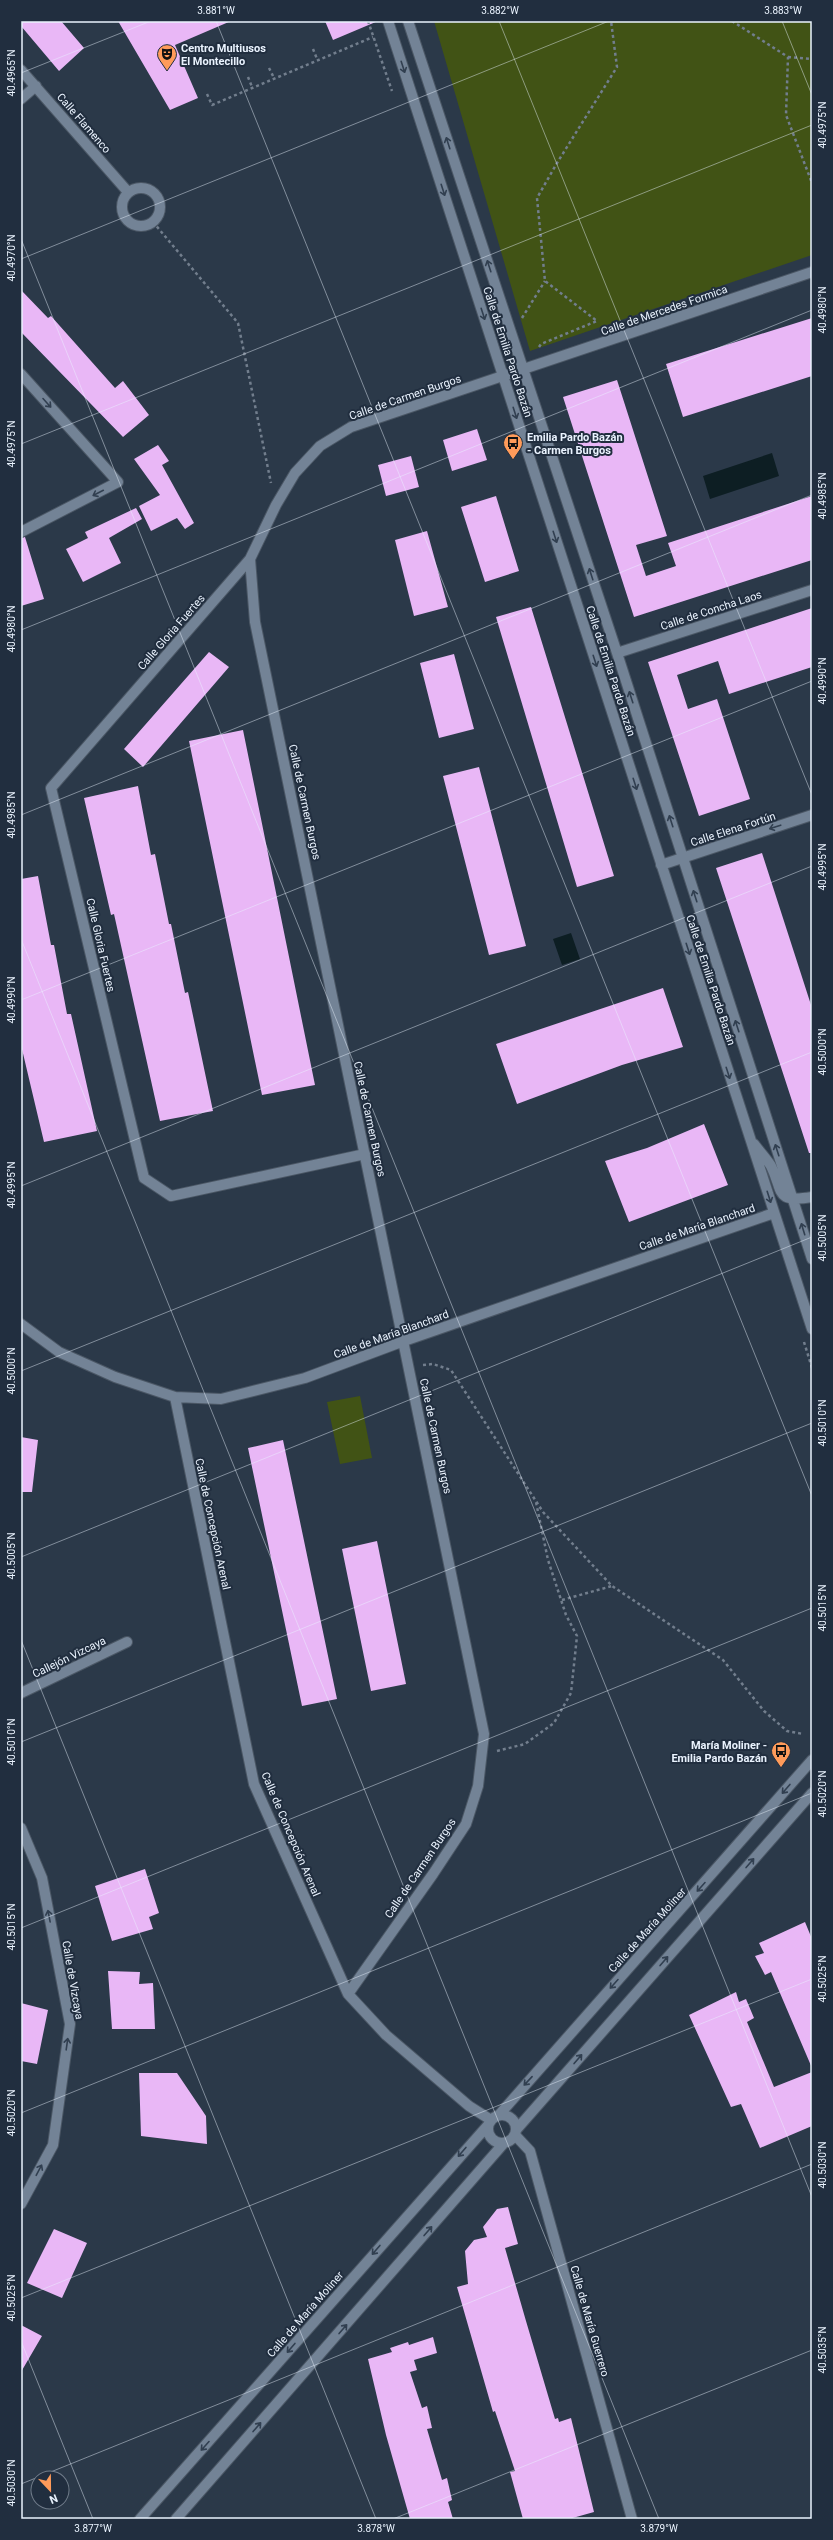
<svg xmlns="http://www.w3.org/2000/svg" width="833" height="2540" viewBox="0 0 833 2540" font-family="Roboto,sans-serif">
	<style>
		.green { fill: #415315 }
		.water { fill: #0d1e23 }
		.building { fill: #e9b7f6 }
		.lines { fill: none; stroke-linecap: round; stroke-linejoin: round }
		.street-casing { stroke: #4b5765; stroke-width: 12 }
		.path { stroke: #727e8d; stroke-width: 2.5; stroke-dasharray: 3 3; stroke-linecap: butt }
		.street { stroke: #738396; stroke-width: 10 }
		.oneway { stroke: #313f50 }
		.ticks { fill: none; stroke: #eaf3fe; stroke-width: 1; stroke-opacity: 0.45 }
		.labels { text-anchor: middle; stroke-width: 4; stroke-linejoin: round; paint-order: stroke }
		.poi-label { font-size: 11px; font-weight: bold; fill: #eaf3fe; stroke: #212e3f; text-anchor: start }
		.street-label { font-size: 11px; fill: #eaf3fe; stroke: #212e3f }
		.neatline { fill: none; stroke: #eaf3fe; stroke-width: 1.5 }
		.ticks-label { font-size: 10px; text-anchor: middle; fill: #eaf3fe }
	</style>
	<rect width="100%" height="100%" fill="#2b3949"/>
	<path class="green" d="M434,21H812V255L530,351Z
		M360,1396L372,1458L340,1464L327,1402Z"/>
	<path class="water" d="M772,453L779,476L710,499L703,476Z
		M571,933L580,959L562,965L553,939Z"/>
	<path class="building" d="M21,21H61L84,48L59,71L21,26Z
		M118,21H231L175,45L198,98L170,110Z
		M325,21H378L333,40Z
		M21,290L48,318L51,316L115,388L123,381L149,415L123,437L21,332Z
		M812,318V376L683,417L666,364Z
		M617,380L667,536L636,545L646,576L676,566L668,543L812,496V560L634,617L563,397Z
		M477,429L487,460L452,471L443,440Z
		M158,445L169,461L162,465L194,523L185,529L177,518L151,531L139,506L160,495L134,459Z
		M411,456L419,487L386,496L378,465Z
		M496,496L519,571L485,582L461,507Z
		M136,508L142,519L109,538L121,563L83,582L66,549L88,538L85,532Z
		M427,531L448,607L414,616L395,540Z
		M25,537L44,599L21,606V538Z
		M531,607L614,876L577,887L496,617Z
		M812,608V667L729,694L718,661L677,675L688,709L717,699L750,799L699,816L648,662Z
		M209,652L229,667L143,767L124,749Z
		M454,654L474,729L439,738L420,663Z
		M243,730L315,1085L262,1095L189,741Z
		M479,767L526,946L489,955L443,776Z
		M138,786L151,855L155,854L169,924H171L185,993L188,992L213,1111L160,1121L114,914L111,915L84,798Z
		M762,853L812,1008V1153H809L716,868Z
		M38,876L51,945H54L67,1014H71L97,1131L44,1142L21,1045V879Z
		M663,988L683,1047L622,1065L517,1104L496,1044Z
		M704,1124L728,1185L629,1222L605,1161L647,1148Z
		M21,1437L38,1440L32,1492H21Z
		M283,1440L337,1699L302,1706L248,1448Z
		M377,1541L406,1684L371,1691L342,1549Z
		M145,1869L159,1913L149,1917L153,1929L112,1941L95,1886Z
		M805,1922L812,1939V2068L771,1972L765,1975L755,1956L764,1953L759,1943Z
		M108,1971L140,1972L139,1984L153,1983L155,2029H112Z
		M736,1992L739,2002L746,1999L754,2018L747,2022L774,2087L812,2072V2126L760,2148L741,2104L731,2107L689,2015Z
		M21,2003L48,2010L37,2064L21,2061Z
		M139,2073H177L206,2116L207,2144L141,2136Z
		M508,2207L518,2244L505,2248L526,2321L555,2419L558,2418L559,2422L571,2418L594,2512L569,2519H523L510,2472L515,2471L495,2411L493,2412L457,2287L468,2284L465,2251L474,2240L487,2237L483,2227L497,2209Z
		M54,2229L87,2243L62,2298L27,2283Z
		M21,2325L42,2336L21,2372Z
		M433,2337L437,2353L414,2360L417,2370L410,2372L422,2408L427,2406L432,2428L427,2429L442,2480L447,2478L452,2500L448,2502L453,2519H410L386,2435L368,2359L392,2352L390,2348L408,2342L409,2345Z"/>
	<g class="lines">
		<defs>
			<path id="street" d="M388,21L812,1329
				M408,21L617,653L812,1259
				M21,70L128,192
				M21,99L36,86
				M122 207a19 19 0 1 1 38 0a19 19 0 1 1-38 0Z
				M21,374L118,482L21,532
				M250,559L51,788L144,1178L171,1196L365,1154
				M617,653L812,590
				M661,865L812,815
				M754,1144C759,1151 766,1158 771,1166C784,1192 774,1203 812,1197
				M21,1324L59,1352L115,1377L175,1397L221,1399L305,1378L404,1341L774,1213
				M175,1397L254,1784L348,1994L386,2035L469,2106L491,2120
				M21,1693L127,1642
				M21,1828L42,1878L70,2024L53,2145L21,2204
				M348,1994L433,1874L466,1824L478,1786L484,1734L255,622L250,559L276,505L295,473L320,446L351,427L812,272
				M488 2129a14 14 0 1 1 28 0a14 14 0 1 1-28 0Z
				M499,2115L812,1760
				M516,2130L812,1793
				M515,2135L530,2151L632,2519
				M140,2519L489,2124
				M176,2519L504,2143"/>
		</defs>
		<use href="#street" class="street-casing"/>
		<path class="path" d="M368,21L392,91
			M732,21L788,57L786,115L812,183
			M313,49L317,59
			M788,57L812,59
			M269,68L274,78
			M248,77L252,87
			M207,94L212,105L373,37
			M153,222L238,323L271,483
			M522,318L545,281
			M539,347L541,344L597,321L545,281L537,198L557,163L617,67L611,21
			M804,1342L812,1368
			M423,1365L433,1364L451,1370L543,1512L612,1586L723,1660L764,1711L787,1731L803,1734
			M562,1600L612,1586
			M497,1751L525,1744L554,1723L571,1693L577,1636L566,1615L548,1560L536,1502"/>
		<use href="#street" class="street"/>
	</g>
	<defs><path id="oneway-shaft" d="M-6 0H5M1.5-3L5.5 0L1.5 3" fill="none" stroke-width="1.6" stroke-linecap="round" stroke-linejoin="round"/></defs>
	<g class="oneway">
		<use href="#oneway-shaft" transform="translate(403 67) rotate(72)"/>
		<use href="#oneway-shaft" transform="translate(448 143) rotate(-108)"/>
		<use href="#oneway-shaft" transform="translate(443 190) rotate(72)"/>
		<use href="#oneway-shaft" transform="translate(489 266) rotate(-108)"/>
		<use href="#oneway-shaft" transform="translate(483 314) rotate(72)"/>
		<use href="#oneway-shaft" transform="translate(47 403) rotate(48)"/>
		<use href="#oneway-shaft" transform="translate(515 413) rotate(72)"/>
		<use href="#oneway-shaft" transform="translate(98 493) rotate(153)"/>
		<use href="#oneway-shaft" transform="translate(555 537) rotate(72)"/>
		<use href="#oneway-shaft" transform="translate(591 574) rotate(-108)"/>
		<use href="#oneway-shaft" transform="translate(595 661) rotate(72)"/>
		<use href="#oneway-shaft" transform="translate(631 697) rotate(-108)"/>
		<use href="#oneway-shaft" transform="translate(635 784) rotate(72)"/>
		<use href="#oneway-shaft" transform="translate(671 821) rotate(-108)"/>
		<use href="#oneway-shaft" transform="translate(775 827) rotate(162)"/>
		<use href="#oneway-shaft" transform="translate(695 896) rotate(-108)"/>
		<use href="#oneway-shaft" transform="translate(688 949) rotate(72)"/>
		<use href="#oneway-shaft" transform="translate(737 1026) rotate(-108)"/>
		<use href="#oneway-shaft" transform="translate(728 1073) rotate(72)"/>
		<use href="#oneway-shaft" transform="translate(777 1150) rotate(-108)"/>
		<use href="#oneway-shaft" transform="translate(769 1197) rotate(72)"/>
		<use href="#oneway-shaft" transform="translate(803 1229) rotate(-107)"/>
		<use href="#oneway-shaft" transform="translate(786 1789) rotate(131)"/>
		<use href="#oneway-shaft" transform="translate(750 1863) rotate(-49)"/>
		<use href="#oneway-shaft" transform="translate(701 1887) rotate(132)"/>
		<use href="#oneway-shaft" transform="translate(49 1916) rotate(-101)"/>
		<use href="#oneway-shaft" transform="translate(664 1961) rotate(-49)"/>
		<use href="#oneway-shaft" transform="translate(614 1984) rotate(132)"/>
		<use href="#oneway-shaft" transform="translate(67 2044) rotate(-82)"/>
		<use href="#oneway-shaft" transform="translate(578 2059) rotate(-49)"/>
		<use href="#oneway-shaft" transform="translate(528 2081) rotate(133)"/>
		<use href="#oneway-shaft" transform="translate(462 2152) rotate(131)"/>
		<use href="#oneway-shaft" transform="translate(39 2170) rotate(-62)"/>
		<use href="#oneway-shaft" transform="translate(428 2231) rotate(-49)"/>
		<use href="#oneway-shaft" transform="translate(376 2250) rotate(131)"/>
		<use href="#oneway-shaft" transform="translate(343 2329) rotate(-49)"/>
		<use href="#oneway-shaft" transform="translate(291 2348) rotate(131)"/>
		<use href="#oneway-shaft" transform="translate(257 2427) rotate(-49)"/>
		<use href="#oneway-shaft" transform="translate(205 2446) rotate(132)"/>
	</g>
	<path class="ticks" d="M216,21L812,1496M499,21L812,795M782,21L812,95M21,73L151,21M21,239L812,2197M21,259L609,21M21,444L812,125M21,630L812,310M21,815L812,495M21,939L659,2519M21,1000L812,681M21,1186L812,866M21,1371L812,1052M21,1557L812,1237M21,1640L376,2519M21,1742L812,1423M21,1928L812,1608M21,2113L812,1793M21,2298L812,1979M21,2341L93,2519M21,2484L812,2164M393,2519L812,2350"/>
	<defs>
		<symbol id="theatre-pin" viewBox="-11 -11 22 30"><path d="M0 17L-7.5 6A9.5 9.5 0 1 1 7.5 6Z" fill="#ff9b5a" stroke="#212e3f"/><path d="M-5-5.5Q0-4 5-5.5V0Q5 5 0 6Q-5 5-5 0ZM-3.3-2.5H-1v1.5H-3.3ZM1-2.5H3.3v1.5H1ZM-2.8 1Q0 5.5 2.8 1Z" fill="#111"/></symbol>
		<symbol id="bus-pin" viewBox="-11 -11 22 30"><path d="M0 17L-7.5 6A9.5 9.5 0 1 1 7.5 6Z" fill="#ff9b5a" stroke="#212e3f"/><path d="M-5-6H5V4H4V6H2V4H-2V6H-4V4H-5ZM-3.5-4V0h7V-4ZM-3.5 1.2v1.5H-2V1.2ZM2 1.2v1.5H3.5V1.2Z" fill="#111"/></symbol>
	</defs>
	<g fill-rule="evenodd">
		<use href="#theatre-pin" x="156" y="43" width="22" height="30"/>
		<use href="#bus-pin" x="502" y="432" width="22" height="30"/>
		<use href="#bus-pin" x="770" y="1740" width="22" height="30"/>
	</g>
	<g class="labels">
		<g class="poi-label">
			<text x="181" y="52">Centro Multiusos<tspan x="181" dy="13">El Montecillo</tspan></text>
			<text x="527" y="441">Emilia Pardo Bazán<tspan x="527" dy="13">- Carmen Burgos</tspan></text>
			<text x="767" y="1749" text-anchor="end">María Moliner -<tspan x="767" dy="13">Emilia Pardo Bazán</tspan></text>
		</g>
		<g class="street-label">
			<text transform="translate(84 123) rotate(49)" y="4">Calle Flamenco</text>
			<text transform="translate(664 310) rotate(-19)" y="4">Calle de Mercedes Formica</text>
			<text transform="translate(508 352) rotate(72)" y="4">Calle de Emilia Pardo Bazán</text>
			<text transform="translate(405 397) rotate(-19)" y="4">Calle de Carmen Burgos</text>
			<text transform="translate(711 610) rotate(-18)" y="4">Calle de Concha Laos</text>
			<text transform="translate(171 632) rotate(-49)" y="4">Calle Gloria Fuertes</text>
			<text transform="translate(611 671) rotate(72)" y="4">Calle de Emilia Pardo Bazán</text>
			<text transform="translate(305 802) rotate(78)" y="4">Calle de Carmen Burgos</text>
			<text transform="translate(733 829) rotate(-18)" y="4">Calle Elena Fortún</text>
			<text transform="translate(101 945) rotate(77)" y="4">Calle Gloria Fuertes</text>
			<text transform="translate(711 980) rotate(72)" y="4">Calle de Emilia Pardo Bazán</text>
			<text transform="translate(370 1119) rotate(78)" y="4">Calle de Carmen Burgos</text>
			<text transform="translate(697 1227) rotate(-19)" y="4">Calle de María Blanchard</text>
			<text transform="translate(391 1334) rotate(-20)" y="4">Calle de María Blanchard</text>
			<text transform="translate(436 1436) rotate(78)" y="4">Calle de Carmen Burgos</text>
			<text transform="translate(213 1524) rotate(78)" y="4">Calle de Concepción Arenal</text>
			<text transform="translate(69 1657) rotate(-26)" y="4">Callejón Vizcaya</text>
			<text transform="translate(291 1834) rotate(67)" y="4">Calle de Concepción Arenal</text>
			<text transform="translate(420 1868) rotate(-56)" y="4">Calle de Carmen Burgos</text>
			<text transform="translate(647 1930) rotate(-48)" y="4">Calle de María Moliner</text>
			<text transform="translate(73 1980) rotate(80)" y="4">Calle de Vizcaya</text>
			<text transform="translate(305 2314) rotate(-49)" y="4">Calle de María Moliner</text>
			<text transform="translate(590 2321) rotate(74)" y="4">Calle de María Guerrero</text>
		</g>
	</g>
	<rect width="833" height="2540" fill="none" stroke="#212e3f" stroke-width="44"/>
	<g transform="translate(50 2490) rotate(158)"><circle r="19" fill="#212e3f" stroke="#717d8b"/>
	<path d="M0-3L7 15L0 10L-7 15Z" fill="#ff9b5a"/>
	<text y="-6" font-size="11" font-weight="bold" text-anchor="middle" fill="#eaf3fe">N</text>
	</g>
	<rect x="22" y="22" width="789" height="2496" class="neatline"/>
	<g class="ticks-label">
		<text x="216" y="14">3.881°W</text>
		<text x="500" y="14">3.882°W</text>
		<text x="783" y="14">3.883°W</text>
		<text transform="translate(11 73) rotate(-90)" y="4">40.4965°N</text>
		<text transform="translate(822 125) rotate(-90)" y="4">40.4975°N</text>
		<text transform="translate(11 258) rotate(-90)" y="4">40.4970°N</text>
		<text transform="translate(822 310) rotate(-90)" y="4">40.4980°N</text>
		<text transform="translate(11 444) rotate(-90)" y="4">40.4975°N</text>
		<text transform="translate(822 496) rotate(-90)" y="4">40.4985°N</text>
		<text transform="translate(11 629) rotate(-90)" y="4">40.4980°N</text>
		<text transform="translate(822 681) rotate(-90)" y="4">40.4990°N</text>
		<text transform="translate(11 815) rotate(-90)" y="4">40.4985°N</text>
		<text transform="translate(822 867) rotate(-90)" y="4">40.4995°N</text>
		<text transform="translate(11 1000) rotate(-90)" y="4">40.4990°N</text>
		<text transform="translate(822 1052) rotate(-90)" y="4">40.5000°N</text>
		<text transform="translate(11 1185) rotate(-90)" y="4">40.4995°N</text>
		<text transform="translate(822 1238) rotate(-90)" y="4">40.5005°N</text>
		<text transform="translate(11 1371) rotate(-90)" y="4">40.5000°N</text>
		<text transform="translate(822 1423) rotate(-90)" y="4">40.5010°N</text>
		<text transform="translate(11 1556) rotate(-90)" y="4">40.5005°N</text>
		<text transform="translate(822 1608) rotate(-90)" y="4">40.5015°N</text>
		<text transform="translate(11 1742) rotate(-90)" y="4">40.5010°N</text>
		<text transform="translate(822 1794) rotate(-90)" y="4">40.5020°N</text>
		<text transform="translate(11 1927) rotate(-90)" y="4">40.5015°N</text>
		<text transform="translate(822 1979) rotate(-90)" y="4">40.5025°N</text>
		<text transform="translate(11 2113) rotate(-90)" y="4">40.5020°N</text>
		<text transform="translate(822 2165) rotate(-90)" y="4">40.5030°N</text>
		<text transform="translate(11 2298) rotate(-90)" y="4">40.5025°N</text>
		<text transform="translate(822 2350) rotate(-90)" y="4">40.5035°N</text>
		<text transform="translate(11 2483) rotate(-90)" y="4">40.5030°N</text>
		<text x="93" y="2532">3.877°W</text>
		<text x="376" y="2532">3.878°W</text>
		<text x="659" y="2532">3.879°W</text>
	</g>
</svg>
